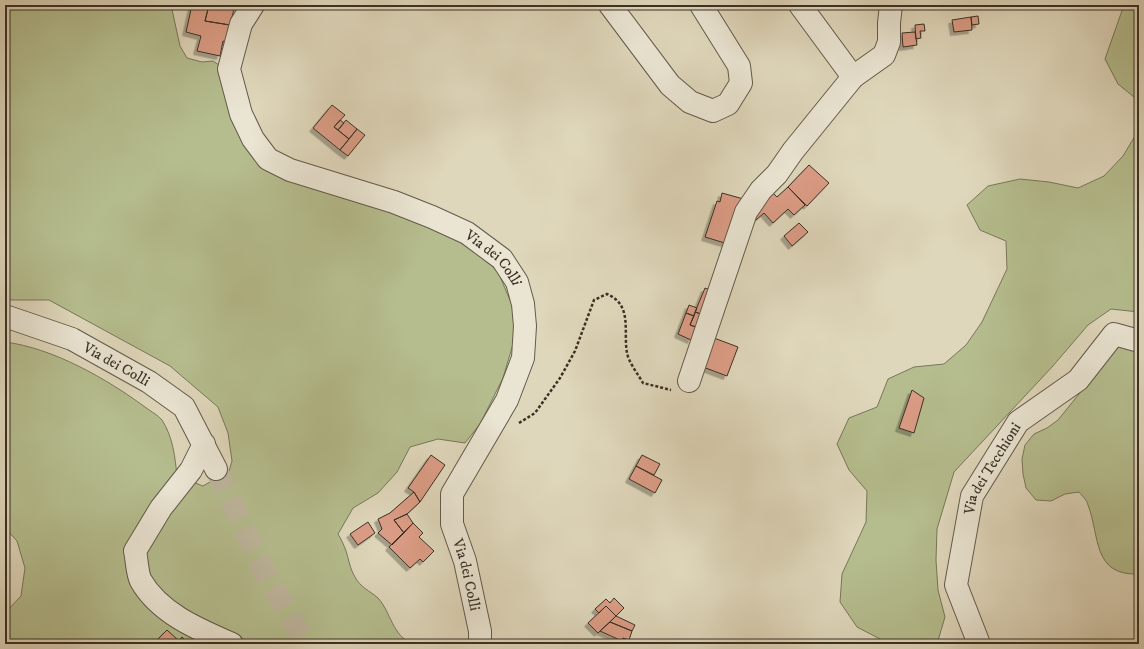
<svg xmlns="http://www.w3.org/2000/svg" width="1144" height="649" viewBox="0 0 1144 649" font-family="'IM FELL DW Pica',serif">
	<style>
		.green { fill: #b5bd8e; stroke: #78775a }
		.building { fill: #dc9d86; stroke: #3a3126; filter: url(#shadow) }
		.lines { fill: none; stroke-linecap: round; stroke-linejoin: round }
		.minor-tunnel { stroke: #beb69d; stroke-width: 22; stroke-dasharray: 22 11; stroke-linecap: butt }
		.minor-casing { stroke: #635a4b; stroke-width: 24 }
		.path { stroke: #3a3126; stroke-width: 2.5; stroke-dasharray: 3 2; stroke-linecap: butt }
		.minor { stroke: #eae5d3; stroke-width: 22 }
		.labels { text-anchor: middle; stroke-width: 3; stroke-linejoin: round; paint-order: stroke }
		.street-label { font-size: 15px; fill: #3a3126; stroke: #eae5d3 }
	</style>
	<defs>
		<filter id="shadow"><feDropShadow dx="-3.5" dy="3.5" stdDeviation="0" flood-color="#0004"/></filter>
	</defs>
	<rect width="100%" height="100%" fill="#dfd7bb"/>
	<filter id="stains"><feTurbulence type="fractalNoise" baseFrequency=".005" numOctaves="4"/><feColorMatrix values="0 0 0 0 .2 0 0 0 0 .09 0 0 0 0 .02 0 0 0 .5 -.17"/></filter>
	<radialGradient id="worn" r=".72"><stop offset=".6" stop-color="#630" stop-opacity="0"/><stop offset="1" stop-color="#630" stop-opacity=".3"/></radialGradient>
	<path class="green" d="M5,5H171L180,46L187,58L202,62L213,61L234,75L263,149L441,228L478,249L499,274L512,305L516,334L503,378L480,424L465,443L438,439L410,447L397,472L378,493L353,508L338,534C341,539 344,545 346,551C349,560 350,569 355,577C360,587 370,591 378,598C391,612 392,636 413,644H5V613L21,596L25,568L17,541L5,528V342C53,348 107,379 145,407C150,411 158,415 162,420C173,437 175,457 177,476L203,486L229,471L232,461L228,433L218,407L170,366L49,300H5Z
		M1124,5H1139V101L1118,84L1105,59Z
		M1139,109V312L1111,309L1088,325L1052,367L954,472L937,529L936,560L938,590L945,617L937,644H896L882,640L857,627L840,602L842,574L866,522L867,491L849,470L837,444L849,418L877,407L888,379L914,367L944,364L966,345L982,322L1007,269L1006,241L980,230L967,205L988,186L1020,179L1049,182L1078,188L1104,176L1123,156L1138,131Z
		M1139,340V574C1092,576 1100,536 1088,505C1087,500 1082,496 1079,492L1065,494L1051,501L1036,500L1026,488L1023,474L1022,459L1025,445L1034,434L1047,428L1058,420L1112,353L1122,344Z"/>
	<path class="building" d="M192,5H209L205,21L230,25L227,42L223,41L220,56L197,51L201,36L186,32Z
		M209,5H235L230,25L205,21Z
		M978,16L979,24L972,25L971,17Z
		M971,17L972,30L954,32L952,20Z
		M924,24L925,31H920L921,38L916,39L915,25Z
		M915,32L917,45L903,47L902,33Z
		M332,105L345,115L334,127L349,139L340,150L313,128Z
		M340,120L344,123L338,130L334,127Z
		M346,120L357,129L349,139L338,130Z
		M357,129L365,135L348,156L340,150Z
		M809,165L829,183L807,206L788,187Z
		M788,187L805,205L794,215L788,209L773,223L764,213L756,220L751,214L771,191L777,197Z
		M722,193L747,200L728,244L705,237L717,201L720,202Z
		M799,223L808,232L792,246L784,236Z
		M705,288L716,292L707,316L695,312Z
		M689,305L697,308L694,316L686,313Z
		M695,312L709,317L703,329L690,325Z
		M686,313L694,316L690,325L701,329L695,331L691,340L678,334Z
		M714,338L738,347L727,376L703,367Z
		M912,390L924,398L914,433L899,428Z
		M431,455L445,465L420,502L414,492L408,488Z
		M642,455L660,464L654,475L636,466Z
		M636,466L662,480L655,493L629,479Z
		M414,492L420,502L407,514L394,520L404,533L392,545L378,533L382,529L378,519L390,513Z
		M407,514L413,523L404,533L394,520Z
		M368,522L375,533L358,545L350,534Z
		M413,523L423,533L419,537L434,551L423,562L420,559L410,568L389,547Z
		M614,598L624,608L616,616L606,606L599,613L595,609L606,599L610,603Z
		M606,606L616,616L598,633L588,623Z
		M616,616L635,625L632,631L610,622Z
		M610,622L632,631L629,640L623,638L622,641L600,631Z
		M167,630L179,641L182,637L189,644H153Z"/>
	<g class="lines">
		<path class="minor-tunnel" d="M216,469L264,571L306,644"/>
		<defs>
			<g id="minor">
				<path id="s1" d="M253,5L241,24L229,69L241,114L253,139L268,159L290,170L394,202L432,217L467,233L502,259L517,282L523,304L525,326L523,358L507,400L452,494V524L465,561L480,631V644"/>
				<path d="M610,5L670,85L690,102L713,111L728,104L741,83L739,66L701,5"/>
				<path d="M800,5L853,77"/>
				<path id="s2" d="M5,316L72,339L149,382L184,407L216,469"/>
				<path d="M689,381L746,212L761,190L777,174L793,151L853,77L884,55L889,42V23L891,5"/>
				<path d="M204,444L191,470L161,508L135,551C137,560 137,574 141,581C160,614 200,630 232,644"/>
				<path id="s3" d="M979,644L956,585L972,496L1018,422L1078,380L1114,334L1139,341"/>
			</g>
		</defs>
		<use href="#minor" class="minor-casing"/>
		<path class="path" d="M519,423L535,413L560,378L575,351L594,300L607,294C633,305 623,331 627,353C629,363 638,374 643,383L671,390"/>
		<use href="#minor" class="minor"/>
	</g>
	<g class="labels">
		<g class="street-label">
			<text dy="5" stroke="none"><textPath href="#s1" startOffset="418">Via dei Colli</textPath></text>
			<text dy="5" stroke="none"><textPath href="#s2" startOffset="122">Via dei Colli</textPath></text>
			<text dy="5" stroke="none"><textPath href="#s3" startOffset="187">Via dei Tecchioni</textPath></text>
			<text dy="5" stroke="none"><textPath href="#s1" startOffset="766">Via dei Colli</textPath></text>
		</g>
	</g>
	<rect width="1144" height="649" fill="none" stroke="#dfd7bb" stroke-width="20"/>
	<rect x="6" y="6" width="1132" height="637" fill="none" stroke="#3a3126" stroke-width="2"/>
	<rect x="10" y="10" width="1124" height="629" fill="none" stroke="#3a3126"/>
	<rect width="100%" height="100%" filter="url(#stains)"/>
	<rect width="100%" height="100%" fill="url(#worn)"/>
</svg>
